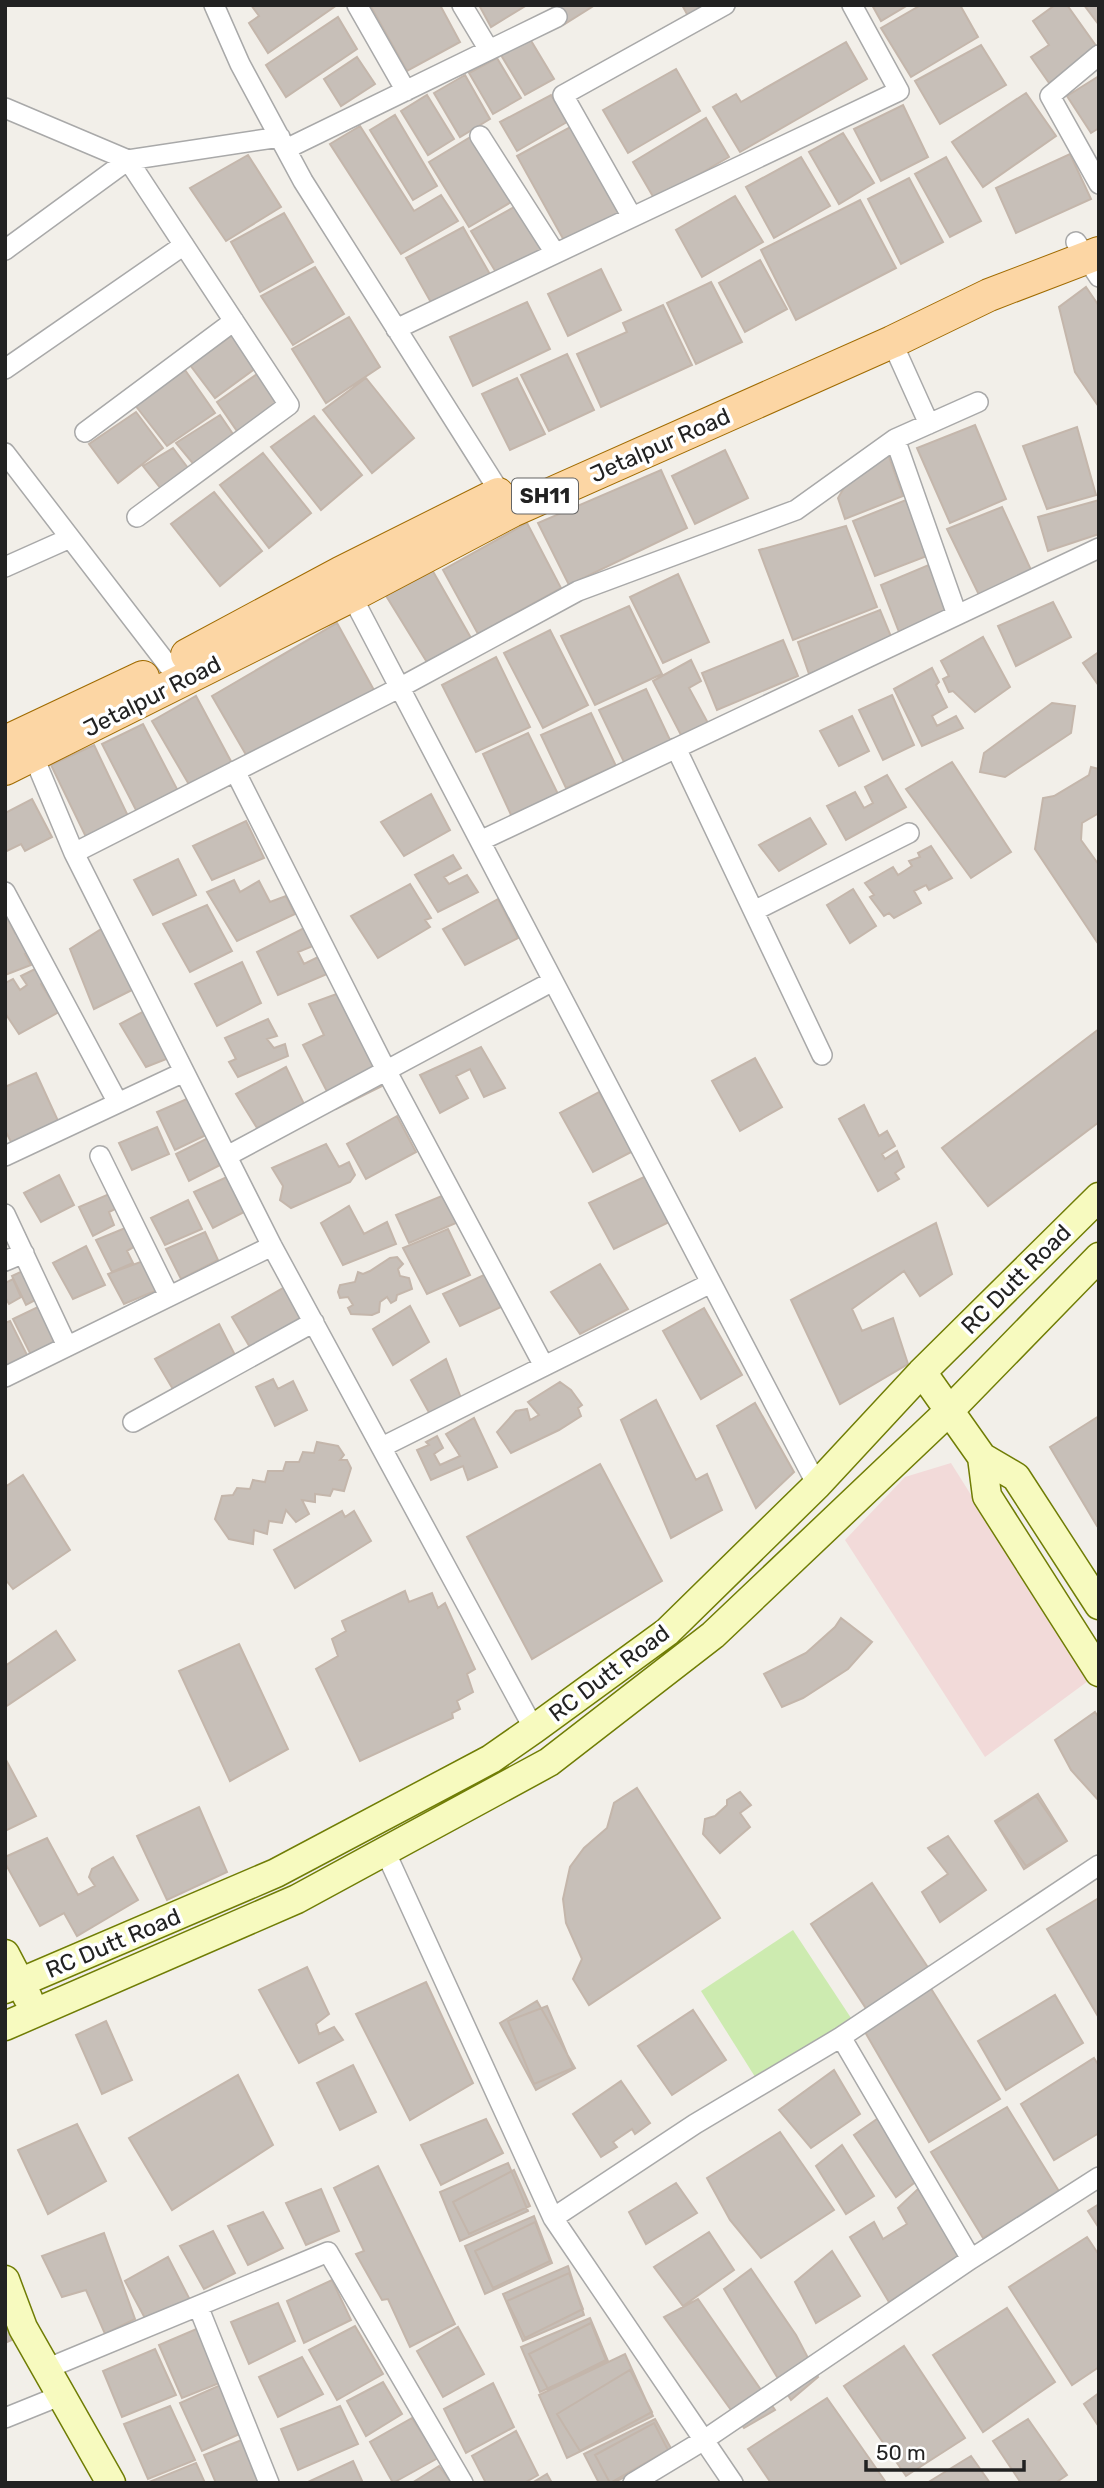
<svg xmlns="http://www.w3.org/2000/svg" width="1104" height="2488" viewBox="0 0 1104 2488" font-family="Rubik,sans-serif">
	<style>
		.commercial { fill: #f2dad9 }
		.grass { fill: #cdebb0 }
		.building { fill: #c7bfb8; stroke: #c4b6ab; stroke-width: 2 }
		.lines { fill: none; stroke-linecap: round; stroke-linejoin: round }
		.street-casing { stroke: #a9a9a9; stroke-width: 22 }
		.secondary-casing { stroke: #707d05; stroke-width: 31 }
		.primary-casing { stroke: #a06b00; stroke-width: 34 }
		.street { stroke: #fff; stroke-width: 19 }
		.secondary { stroke: #f7fabf; stroke-width: 28 }
		.primary { stroke: #fcd6a4; stroke-width: 32 }
		.labels { text-anchor: middle; stroke-width: 7; stroke-linejoin: round; paint-order: stroke }
		.shield { fill: #fff; stroke: #646464; stroke-width: 2 }
		.shield-label { font-size: 21px; font-weight: bold; fill: #222 }
		.street-label { font-size: 23px; fill: #222; stroke: #fff }
	</style>
	<rect width="100%" height="100%" fill="#f2efe9"/>
	<path class="commercial" d="M951,1463L1088,1681L985,1757L845,1540L905,1477Z"/>
	<path class="grass" d="M793,1930L853,2021L757,2080L701,1991Z"/>
	<path class="building" d="M251,5H337L268,53L249,23L259,16Z
		M370,5H440L460,42L407,71Z
		M479,5H527L491,27Z
		M551,5H595L563,25Z
		M682,5H708L688,16Z
		M872,5H908L881,21Z
		M921,5H960L978,37L911,77L881,28Z
		M1055,5H1067L1099,50L1049,83L1031,57L1049,45L1033,21Z
		M1084,5H1099V25Z
		M338,17L357,49L286,97L266,65Z
		M530,39L554,79L525,95L501,55Z
		M846,42L867,79L740,152L713,107L736,94L741,102Z
		M981,45L1006,85L940,124L915,81Z
		M357,57L375,84L341,106L324,79Z
		M497,58L521,98L493,114L469,73Z
		M676,69L700,111L628,153L603,110Z
		M465,75L490,119L460,137L434,93Z
		M1099,76V128L1091,133L1067,96Z
		M1026,93L1056,136L983,187L952,142Z
		M427,95L454,139L428,155L401,111Z
		M551,95L567,122L517,151L500,122Z
		M903,105L928,157L881,181L854,129Z
		M395,115L437,186L413,200L370,130Z
		M706,118L729,157L655,200L633,162Z
		M574,125L625,215L566,244L517,156Z
		M360,126L414,211L441,195L458,221L401,254L330,144Z
		M843,133L874,183L839,204L809,152Z
		M474,135L513,201L469,227L429,162Z
		M1070,154L1091,199L1016,233L996,188Z
		M248,155L281,207L226,241L190,188Z
		M801,157L830,206L774,238L746,187Z
		M946,157L981,221L950,237L915,174Z
		M909,178L943,242L901,264L868,199Z
		M735,196L763,242L702,277L676,230Z
		M860,200L896,268L796,320L761,250Z
		M516,206L543,250L497,274L471,231Z
		M284,213L313,262L260,292L231,242Z
		M463,227L491,276L433,306L406,258Z
		M760,260L787,309L745,332L719,283Z
		M315,267L344,314L293,345L261,296Z
		M601,269L621,310L568,336L548,294Z
		M711,282L742,342L696,364L667,303Z
		M1086,287L1099,306V407L1075,372L1059,307Z
		M527,302L550,349L473,386L450,337Z
		M663,305L692,365L601,407L577,354L627,332L623,323Z
		M349,317L380,367L326,403L292,349Z
		M234,334L256,368L215,398L190,365Z
		M567,354L594,410L549,431L521,375Z
		M185,370L215,413L167,446L135,405Z
		M260,372L281,403L239,434L217,402Z
		M366,378L414,438L372,473L323,410Z
		M517,378L545,434L510,450L482,394Z
		M136,412L163,448L118,483L89,444Z
		M220,415L235,437L195,466L176,443Z
		M314,416L362,475L321,510L271,447Z
		M975,425L1006,499L950,523L917,448Z
		M1077,427L1096,495L1047,509L1023,446Z
		M173,448L188,468L162,490L143,466Z
		M725,450L748,498L695,524L672,476Z
		M263,453L311,513L269,548L220,485Z
		M888,454L903,496L845,519L838,498L848,481Z
		M661,470L687,528L569,585L538,523Z
		M214,492L262,551L220,586L171,524Z
		M906,500L927,556L875,576L853,521Z
		M1099,500V534L1048,551L1038,517Z
		M1002,507L1032,572L980,597L947,529Z
		M527,523L561,588L478,634L443,570Z
		M846,526L877,607L793,640L759,550Z
		M931,564L947,612L899,632L881,585Z
		M431,568L471,638L428,664L385,594Z
		M678,574L709,642L663,663L630,597Z
		M1053,602L1071,637L1016,666L998,626Z
		M629,606L662,674L595,705L561,636Z
		M880,610L892,639L809,674L798,642Z
		M337,623L374,690L249,760L212,696Z
		M550,630L588,705L543,728L504,653Z
		M983,637L1010,687L975,712L953,691L949,692L943,679L949,676L941,661Z
		M783,640L798,676L717,710L702,673Z
		M1099,652V686L1083,663Z
		M496,657L530,727L476,752L442,685Z
		M691,660L701,681L689,688L708,723L682,737L653,681Z
		M932,668L939,682L936,685L947,707L932,716L937,726L956,716L963,728L922,746L894,689Z
		M646,689L671,742L625,764L599,710Z
		M892,695L914,745L883,760L859,710Z
		M196,696L233,765L191,788L152,721Z
		M1052,703L1075,706L1071,733L1005,777L980,772L984,753Z
		M591,713L616,766L566,788L541,735Z
		M852,716L869,751L839,766L820,731Z
		M143,724L178,791L137,812L102,744Z
		M528,733L558,794L512,817L483,754Z
		M94,745L128,816L86,837L51,765Z
		M952,762L1011,852L971,878L906,789Z
		M1091,767L1099,769V813L1082,823L1081,840L1099,865V945L1035,849L1043,798L1054,796L1089,775Z
		M887,775L906,807L846,840L827,806L855,792L864,808L873,803L865,787Z
		M431,794L450,830L404,856L381,822Z
		M32,799L52,837L25,851L21,844L5,852V813Z
		M810,818L826,844L779,871L759,845Z
		M246,821L264,858L212,880L193,846Z
		M931,846L952,878L929,890L926,885L914,891L921,903L894,918L889,913L884,916L870,897L874,895L865,883L893,867L898,875L912,866L909,861L920,857L918,853Z
		M453,855L461,868L444,877L449,884L467,875L478,892L438,912L415,875Z
		M178,859L196,895L153,915L134,880Z
		M234,880L240,892L259,881L270,902L286,896L295,914L237,941L207,892Z
		M410,884L431,918L425,920L430,927L378,958L351,916Z
		M853,889L876,926L850,943L827,905Z
		M498,899L518,938L465,965L443,929Z
		M207,905L232,951L190,972L163,924Z
		M5,912L15,933L21,929L32,950L25,954L31,965L5,975Z
		M106,926L136,988L94,1009L70,949Z
		M304,928L313,946L298,952L304,964L318,957L327,974L278,995L257,952Z
		M242,962L261,1003L217,1026L195,984Z
		M41,966L48,980L41,984L59,1012L19,1034L5,1013V983L13,979L20,990L27,985L21,976Z
		M342,992L386,1084L336,1109L303,1045L324,1035L309,1004Z
		M148,1009L174,1056L146,1067L120,1024Z
		M268,1019L277,1036L267,1039L274,1048L285,1044L288,1056L238,1077L229,1062L236,1059L225,1038Z
		M1099,1029V1122L988,1206L942,1148Z
		M481,1047L505,1088L484,1097L470,1069L456,1076L468,1098L440,1113L420,1075Z
		M755,1058L782,1107L740,1131L712,1081Z
		M286,1067L304,1104L257,1128L236,1094Z
		M36,1073L59,1123L12,1144L5,1130V1087Z
		M599,1092L633,1151L593,1172L560,1113Z
		M189,1098L206,1135L175,1150L157,1112Z
		M864,1105L879,1136L887,1131L895,1146L882,1154L885,1159L897,1151L904,1167L895,1173L899,1179L878,1191L839,1119Z
		M397,1116L416,1152L366,1179L347,1144Z
		M157,1127L169,1154L132,1170L119,1143Z
		M208,1138L222,1164L189,1181L176,1154Z
		M326,1144L339,1167L349,1162L355,1175L350,1182L291,1208L280,1200L283,1186L272,1168Z
		M59,1175L74,1205L41,1222L24,1193Z
		M229,1176L246,1211L213,1228L194,1192Z
		M646,1176L669,1222L614,1249L589,1203Z
		M114,1192L121,1206L109,1212L114,1225L93,1236L79,1207Z
		M449,1193L463,1220L409,1243L396,1215Z
		M188,1200L202,1229L165,1245L151,1218Z
		M349,1206L364,1234L387,1222L396,1244L343,1265L321,1223Z
		M936,1223L952,1274L920,1296L904,1271L852,1309L862,1331L893,1318L908,1364L840,1404L791,1300Z
		M130,1226L139,1244L127,1251L133,1263L112,1272L96,1240Z
		M448,1229L470,1275L427,1294L403,1248Z
		M205,1232L218,1260L181,1279L166,1249Z
		M86,1246L105,1285L73,1299L53,1263Z
		M397,1257L403,1264L398,1269L400,1276L409,1278L412,1289L397,1295L396,1300L391,1303L387,1297L380,1302L379,1312L372,1315L351,1314L348,1308L353,1305L348,1297L340,1298L338,1292L340,1285L355,1282L358,1272L363,1274L370,1271L390,1258Z
		M146,1260L160,1289L124,1304L108,1274Z
		M600,1264L628,1309L580,1334L551,1292Z
		M27,1269L41,1297L26,1305L12,1276Z
		M486,1274L501,1307L460,1326L443,1294Z
		M13,1279L21,1297L9,1304L5,1297V1283Z
		M285,1287L302,1320L251,1349L232,1317Z
		M42,1305L57,1342L31,1355L13,1319Z
		M410,1306L429,1342L393,1365L373,1329Z
		M704,1308L742,1375L701,1399L663,1331Z
		M10,1321L28,1357L5,1368V1323Z
		M219,1324L236,1357L174,1391L155,1359Z
		M446,1359L461,1398L431,1416L411,1380Z
		M273,1379L278,1389L293,1381L307,1410L275,1426L256,1387Z
		M560,1382L571,1390L582,1405L578,1408L581,1416L559,1430L511,1453L497,1432L516,1411L527,1409L530,1420L539,1415L528,1402Z
		M656,1400L696,1480L707,1474L722,1510L671,1538L621,1420Z
		M755,1403L794,1472L756,1508L717,1426Z
		M1099,1416V1525L1097,1526L1050,1447Z
		M474,1418L497,1467L468,1480L463,1466L431,1480L417,1450L429,1445L426,1442L437,1436L443,1448L434,1454L440,1465L460,1456L446,1434Z
		M317,1442L338,1446L344,1455L340,1460H347L351,1468L344,1491L333,1489L330,1496L315,1494V1502L302,1500L309,1514L296,1522L286,1510L282,1523L269,1521L267,1534L254,1530L253,1544L229,1539L215,1519L222,1496L233,1495L237,1488L250,1489L253,1480L265,1482L268,1471H283L286,1462H299L303,1452L314,1453Z
		M600,1464L662,1581L532,1659L467,1537Z
		M23,1475L70,1550L13,1589L5,1579V1487Z
		M342,1511L345,1517L354,1511L371,1541L295,1588L274,1550Z
		M405,1591L409,1602L432,1593L438,1608L445,1603L475,1669L467,1674L473,1692L457,1701L460,1709L452,1713L453,1718L360,1761L316,1669L338,1656L332,1639L346,1631L342,1621Z
		M841,1618L872,1642L848,1669L803,1698L782,1707L764,1674L806,1653L835,1627Z
		M56,1631L75,1660L5,1707V1666Z
		M239,1644L288,1749L230,1781L179,1671Z
		M1095,1712L1099,1718V1801L1071,1770L1055,1740Z
		M5,1758L36,1816L5,1831Z
		M637,1788L720,1918L589,2005L573,1979L582,1959L566,1923L563,1899L570,1867L584,1848L607,1828L614,1803Z
		M740,1792L751,1805L740,1813L750,1827L720,1853L703,1834L705,1819L715,1816L727,1805V1800Z
		M1038,1794L1067,1841L1024,1869L995,1821Z
		M1036,1796L1067,1841L1026,1866L996,1823Z
		M199,1807L227,1872L167,1900L137,1836Z
		M948,1836L986,1890L940,1922L922,1892L948,1874L928,1848Z
		M47,1838L78,1895L95,1886L89,1877L92,1869L113,1857L138,1900L77,1936L64,1913L40,1926L5,1863V1857Z
		M872,1883L929,1969L867,2010L811,1924Z
		M1099,1898V2018L1047,1929Z
		M307,1967L329,2014L316,2024L319,2034L334,2027L343,2040L299,2063L259,1990Z
		M426,1982L473,2083L410,2120L356,2014Z
		M930,1987L1000,2099L929,2142L865,2032Z
		M1055,1995L1083,2043L1006,2090L978,2041Z
		M537,2001L575,2068L536,2090L500,2023Z
		M547,2006L573,2068L534,2084L508,2021Z
		M693,2010L726,2060L672,2095L638,2046Z
		M106,2021L132,2080L102,2094L76,2035Z
		M1094,2058L1099,2066V2133L1054,2160L1021,2104Z
		M353,2065L376,2112L340,2130L317,2083Z
		M834,2070L860,2114L811,2148L779,2110Z
		M238,2075L273,2145L172,2210L129,2138Z
		M621,2081L650,2123L635,2134L632,2129L613,2142L617,2147L601,2157L573,2114Z
		M1007,2107L1060,2193L983,2238L931,2152Z
		M890,2110L927,2173L896,2197L854,2135Z
		M486,2119L503,2153L441,2185L421,2145Z
		M77,2124L106,2181L48,2214L18,2150Z
		M780,2132L834,2210L761,2258L730,2220L707,2178Z
		M842,2145L874,2196L846,2214L816,2166Z
		M508,2163L528,2211L460,2241L440,2192Z
		M378,2166L455,2324L410,2347L388,2299L382,2300L356,2254L364,2251L334,2188Z
		M514,2170L530,2206L469,2234L453,2202Z
		M676,2183L697,2213L646,2244L629,2212Z
		M321,2189L339,2231L306,2245L286,2203Z
		M918,2189L961,2255L889,2302L850,2237L874,2222L883,2239L907,2224L898,2208Z
		M1099,2204V2228L1088,2211Z
		M263,2212L283,2248L248,2265L228,2226Z
		M534,2216L552,2263L485,2294L465,2246Z
		M535,2222L550,2261L493,2288L475,2251Z
		M213,2231L235,2273L204,2289L180,2246Z
		M709,2232L734,2270L683,2306L654,2267Z
		M104,2233L135,2319L105,2334L86,2290L62,2297L42,2256Z
		M1087,2237L1099,2255V2367L1072,2385L1009,2287Z
		M832,2251L860,2296L816,2323L795,2282Z
		M168,2257L191,2302L147,2322L125,2281Z
		M568,2266L584,2315L523,2341L503,2294Z
		M751,2269L796,2335L818,2377L791,2400L724,2289Z
		M569,2273L583,2309L525,2338L507,2301Z
		M332,2280L351,2320L304,2343L287,2301Z
		M698,2299L775,2410L744,2428L664,2317Z
		M278,2303L295,2341L249,2364L231,2322Z
		M1007,2308L1055,2382L983,2432L933,2355Z
		M590,2318L608,2361L540,2392L521,2347Z
		M5,2321L14,2339L5,2343Z
		M591,2323L606,2360L548,2389L529,2354Z
		M355,2326L383,2374L337,2400L309,2350Z
		M201,2327L222,2382L182,2398L159,2345Z
		M458,2327L484,2374L443,2397L417,2351Z
		M904,2346L965,2438L906,2476L844,2386Z
		M155,2349L176,2395L122,2417L103,2371Z
		M625,2354L653,2416L567,2458L539,2395Z
		M302,2357L323,2394L278,2417L259,2377Z
		M630,2370L652,2412L580,2451L557,2414Z
		M383,2382L402,2414L366,2436L347,2401Z
		M225,2383L244,2432L202,2451L180,2403Z
		M493,2383L514,2427L466,2453L444,2409Z
		M1099,2393V2427L1084,2404Z
		M827,2398L885,2481L771,2483L748,2449Z
		M170,2406L195,2460L148,2479L124,2424Z
		M340,2406L358,2444L298,2470L281,2429Z
		M412,2418L438,2458L393,2483L370,2442Z
		M655,2419L673,2452L613,2483H599L584,2454Z
		M1028,2419L1067,2475L1055,2483H1021L993,2441Z
		M654,2423L668,2450L610,2483L595,2455Z
		M516,2431L538,2475L524,2483H486L472,2456Z
		M244,2439L263,2483H216L204,2455Z
		M971,2456L990,2483H927Z
		M353,2461L363,2483H306Z
		M196,2463L205,2483H150L149,2482Z
		M439,2466L451,2482L412,2483Z
		M547,2474L552,2483H532Z"/>
	<g class="lines">
		<defs>
			<path id="street" d="M214,5L240,64L303,181L506,502
				M357,5L406,91
				M462,5L489,50
				M1099,55L1050,96L1099,184
				M5,108L128,160L289,405L137,517
				M480,136L555,253
				M286,149L557,17
				M632,217L563,95L725,5
				M1076,242L1099,277
				M5,250L128,160L280,137
				M396,329L899,91L852,5
				M892,342L929,424
				M5,369L184,245
				M85,432L234,321
				M5,453L181,682
				M5,567L70,538
				M347,587L817,1485
				M957,615L895,439L978,402
				M676,748L822,1055
				M33,755L74,853L272,1246L534,1729
				M235,771L386,1070L544,1366
				M480,841L1099,548
				M74,853L399,688L578,591L796,510L895,439
				M5,892L118,1103
				M754,911L909,833
				M5,1156L184,1072
				M100,1156L169,1296
				M227,1156L553,981
				M5,1214L67,1346
				M5,1261L24,1253
				M5,1377L272,1246
				M133,1422L314,1322
				M382,1447L711,1283
				M385,1851L553,2218L733,2483
				M841,2037L971,2259
				M553,2218L695,2124L841,2037L1099,1865
				M198,2306L269,2483
				M46,2369L328,2252L463,2483
				M5,2418L62,2395
				M633,2483L704,2440L971,2259L1099,2177"/>
			<path id="secondary" d="M922,1372L982,1457L1016,1477L1099,1605
				M982,1457L987,1496L1099,1672
				M5,1954L28,1998
				M5,1989L276,1873L491,1759L534,1729L667,1632L817,1485L922,1372L1099,1197
				M5,2026L297,1899L549,1762L713,1635L949,1411L1099,1257
				M5,2280L23,2328L111,2483"/>
			<path id="primary" d="M187,655L340,573L498,494
				M5,742L143,677
				M5,769L351,596L512,511L892,342L989,295L1099,253"/>
		</defs>
		<use href="#street" class="street-casing"/>
		<use href="#secondary" class="secondary-casing"/>
		<use href="#primary" class="primary-casing"/>
		<use href="#street" class="street"/>
		<use href="#secondary" class="secondary"/>
		<use href="#primary" class="primary"/>
	</g>
	<g class="labels">
		<rect class="shield" x="512" y="478.5" width="66" height="35" rx="5"/>
		<g class="shield-label">
			<text x="545" y="503">SH11</text>
		</g>
		<g class="street-label">
			<text transform="translate(660 445) rotate(-24)" y="8">Jetalpur Road</text>
			<text transform="translate(152 696) rotate(-27)" y="8">Jetalpur Road</text>
			<text transform="translate(1016 1279) rotate(-45)" y="8">RC Dutt Road</text>
			<text transform="translate(609 1673) rotate(-37)" y="8">RC Dutt Road</text>
			<text transform="translate(113 1943) rotate(-23)" y="8">RC Dutt Road</text>
		</g>
	</g>
	<rect width="1104" height="2488" fill="none" stroke="#222222" stroke-width="14"/>
	<path d="M866 2460v10h158v-10" fill="none" stroke="#222222" stroke-width="3.5"/>
	<text x="876" y="2460" font-size="21" fill="#222222" stroke="#ffffff" stroke-width="5" paint-order="stroke">50 m</text>
</svg>
